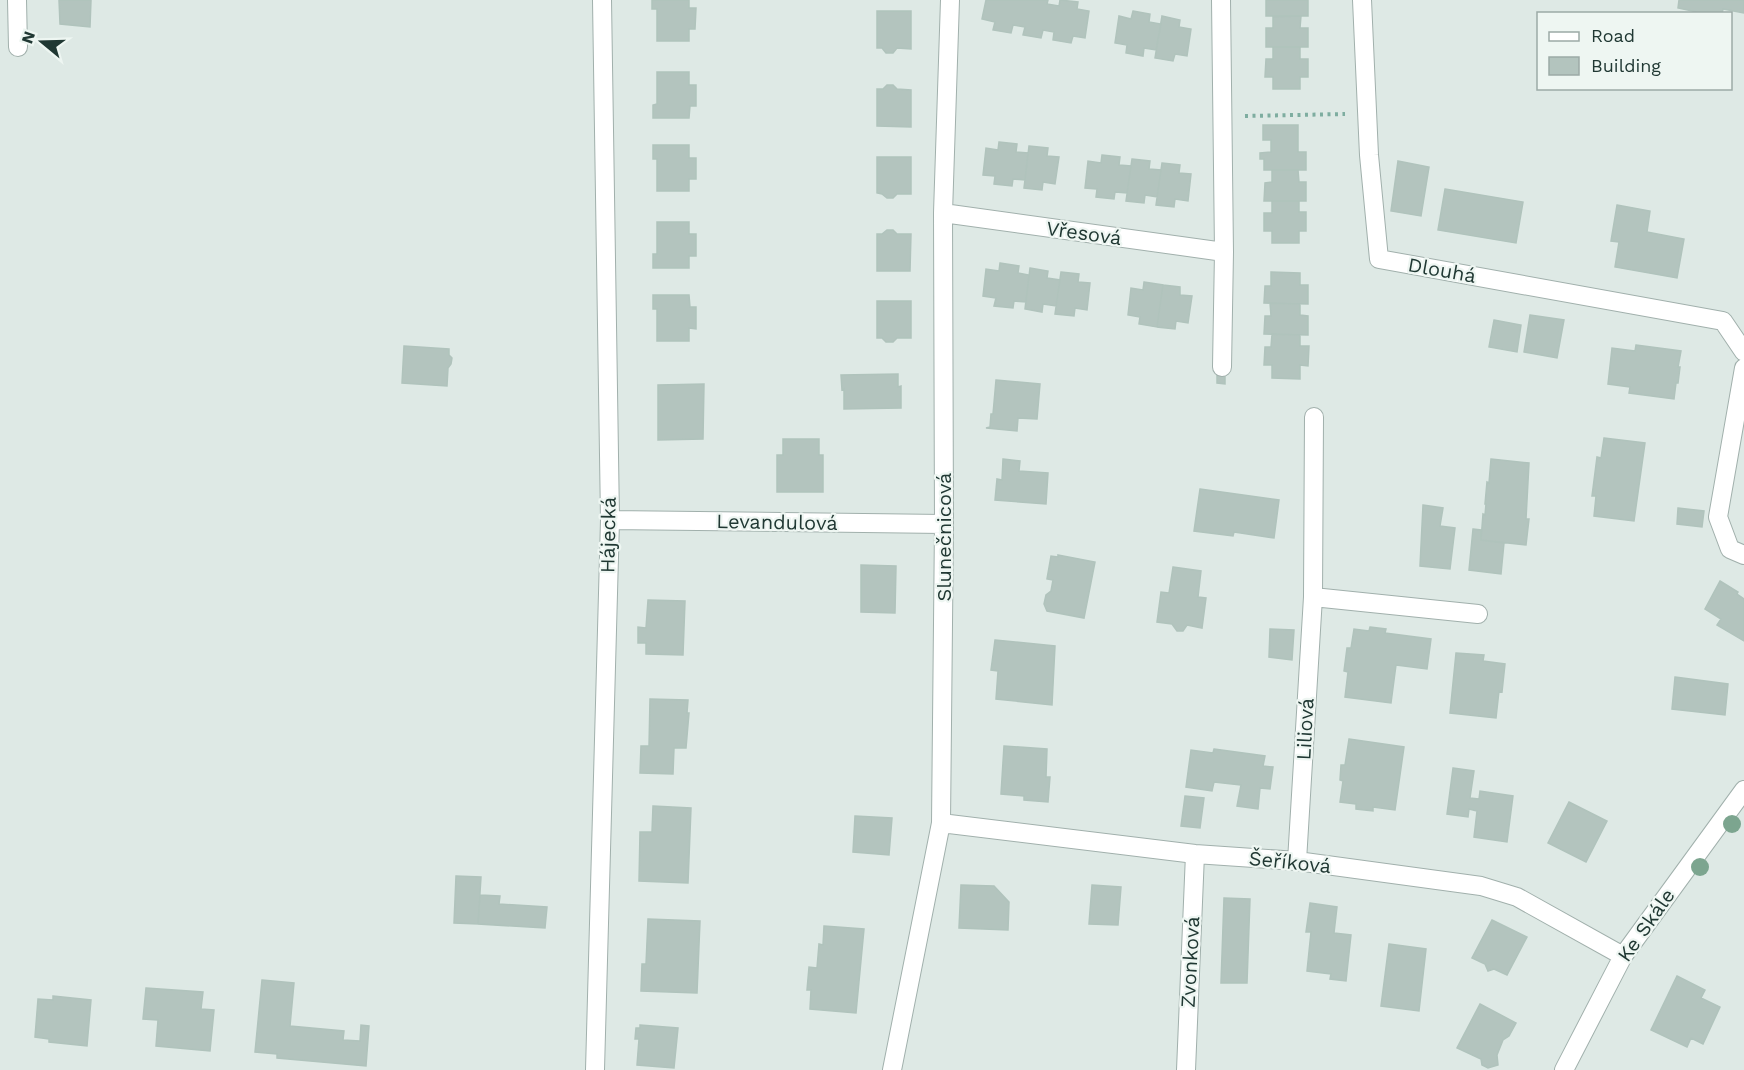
<svg xmlns="http://www.w3.org/2000/svg" width="1744" height="1070" viewBox="0 0 1744 1070" font-family="'Work Sans',sans-serif">
	<style>
		.building { fill: #b3c4be; stroke: #b0c3bc; stroke-width: 1.5 }
		.lines { fill: none; stroke-linecap: round; stroke-linejoin: round }
		.street-casing { stroke: #a1b0ac; stroke-width: 20 }
		.path { stroke: #7eada0; stroke-width: 4; stroke-dasharray: 3 4.5; stroke-linecap: butt }
		.street { stroke: #fff; stroke-width: 18 }
		.tree { fill: #7ca58f }
		.labels { text-anchor: middle; stroke-width: 4.5; stroke-linejoin: round; paint-order: stroke }
		.street-label { font-size: 20px; fill: #203833; stroke: #eef6f2 }
	</style>
	<rect width="100%" height="100%" fill="#dee9e5"/>
	<path class="building" d="M59,0H91L90,27L60,24Z
		M652,0H689V8H696L695,29H689V41H657V9H652Z
		M986,0H1048L1047,4L1059,6L1060,0L1078,2L1077,9L1089,11L1085,38L1073,36L1071,43L1053,40L1054,32L1043,30L1041,38L1023,35L1025,27L1013,25L1011,33L993,30L995,22L982,19Z
		M1266,0H1308V16H1266Z
		M1679,0H1744V13L1723,9L1722,14H1706L1678,8Z
		M877,11H911V49L897,48L893,53H886L882,48H877Z
		M1133,11L1150,14L1149,22L1161,24L1156,50L1144,48L1143,56L1126,53L1127,45L1115,43L1119,16L1131,19Z
		M1162,16L1180,20L1179,27L1191,29L1187,56L1175,54L1173,61L1155,58Z
		M1301,16L1300,28H1308V47H1266V28H1273V17Z
		M1273,47H1300V59H1308V77H1300V89H1273V77H1265L1266,59H1273Z
		M657,72H689V85H696V106H690L689,118H653V105L657,104Z
		M887,85H893L897,89L911,90V127L877,126V89H883Z
		M1263,125H1298V152H1306V170H1264V159H1260V153L1271,152V140H1263Z
		M999,142L1017,144L1016,152L1028,153L1025,180L1013,179L1012,186L994,184L995,176L983,175L986,148L998,150Z
		M653,145H689V158H696V179H689V191H657V159H653Z
		M1029,146L1048,148L1047,156L1059,157L1055,184L1043,182L1042,190L1024,188Z
		M1102,155L1120,157L1119,165L1131,166L1127,193L1115,192L1114,199L1096,197L1097,189L1085,188L1088,161L1101,163Z
		M877,157H911V194H897L893,198H887L882,194L877,193Z
		M1132,159L1150,161L1149,169L1161,170L1157,197L1145,195L1144,203L1126,201Z
		M1398,161L1429,167L1421,216L1391,211Z
		M1162,163L1180,165L1179,173L1191,174L1188,201L1175,199L1174,207L1156,205Z
		M1272,170H1298L1299,182H1306V201H1264L1265,183L1272,182Z
		M1445,189L1523,202L1516,243L1438,230Z
		M1272,201H1299V212H1306V231H1299V243H1272V231H1264V213H1272Z
		M1617,205L1650,211L1647,232L1684,239L1677,278L1615,267L1619,242L1611,241Z
		M657,222H689V234H696V256H689V268H653V254H657Z
		M887,230H893L897,234H911L910,271H877V234H882Z
		M1000,263L1019,266L1018,273L1029,275L1026,302L1014,301L1013,308L994,306L996,298L983,296L986,269L999,271Z
		M1030,268L1048,271L1047,278L1060,280L1056,306L1043,304L1042,312L1025,309Z
		M1061,272L1079,274L1078,282L1090,283L1087,310L1075,308L1074,316L1055,314Z
		M1271,272L1300,273V285H1308V304L1264,303L1265,286H1271Z
		M1144,282L1163,285L1157,327L1139,324L1140,317L1128,315L1131,288L1143,290Z
		M1163,285L1180,287V295L1192,296L1188,323L1176,321L1175,329L1157,327Z
		M653,295H689L690,307H696V329L689,328V341H657V309H653Z
		M877,301H911V338H897L893,342H886L882,338H877Z
		M1270,303L1300,304V315L1308,316V335L1264,334L1265,316H1271Z
		M1530,315L1564,320L1557,358L1524,352Z
		M1494,320L1521,325L1517,352L1489,347Z
		M1272,334L1300,335V346H1309L1308,366L1300,365V379L1272,378V365H1264L1265,347H1271Z
		M1636,345L1681,351L1678,367H1680L1678,383H1676L1674,399L1629,393L1630,387L1608,384L1612,348L1635,351Z
		M404,346L449,349V355L452,358L451,364L448,368L447,386L402,383Z
		M1217,371H1225V384L1217,383Z
		M898,374V387L901,386V408L844,409V389L842,390L841,375Z
		M996,380L1040,384L1037,419L1018,418L1017,431L986,428L990,427L991,414H993Z
		M704,384L703,439L658,440V385Z
		M1604,438L1645,443L1634,521L1594,516L1596,496H1592L1597,457L1601,458Z
		M783,439H819V455H823V492H777V455H783Z
		M1003,459L1020,461L1019,471L1048,473L1046,504L995,500L997,479L1002,480Z
		M1491,459L1529,463L1526,519H1529L1526,545L1481,540L1483,514L1485,515L1486,504H1485L1487,482L1489,483Z
		M1200,489L1279,500L1274,538L1234,532L1233,536L1194,531Z
		M1423,505L1443,508L1440,526L1455,528L1450,569L1420,566Z
		M1678,508L1704,511L1702,527L1677,524Z
		M1473,529L1481,530V540L1504,543L1501,574L1469,570Z
		M1058,555L1095,562L1084,618L1047,611L1044,604L1046,595L1051,591L1053,580L1047,579L1051,556L1058,557Z
		M861,565L896,566L895,613L861,612Z
		M1173,567L1201,571L1198,597L1206,598L1202,628L1187,625L1183,631H1177L1172,624L1157,622L1161,592L1169,593Z
		M1720,581L1738,592L1737,594L1744,599V641L1717,625L1721,619L1705,609Z
		M648,600L685,601L683,655L646,654V643H638V627L646,628Z
		M1370,627L1386,629L1385,633L1431,639L1427,669L1396,665L1391,703L1345,697L1348,672L1344,671L1347,648H1351L1354,629L1369,631Z
		M1270,629L1294,630L1292,660L1269,657Z
		M995,640L1055,646L1052,705L996,699L998,671L991,670Z
		M1456,653L1484,655L1483,661L1505,664L1502,692L1499,691L1496,718L1450,713Z
		M1675,677L1728,684L1725,715L1672,709Z
		M650,699L688,700L687,713H689L686,748H674L673,774L640,773L641,746H649Z
		M1349,739L1404,747L1395,810L1373,807V811L1356,809V804L1340,802L1343,781L1340,780L1341,765H1345Z
		M1004,746L1047,749L1046,777H1050L1048,802L1024,800V796L1001,794Z
		M1214,749L1265,756L1263,766L1273,767L1270,789L1260,788L1258,809L1237,806L1241,785L1214,782L1212,791L1186,787L1191,750L1213,753Z
		M1453,768L1474,771L1470,798L1479,799L1480,791L1513,796L1507,842L1474,837L1477,811L1469,809L1468,817L1447,814Z
		M1185,796L1204,798L1200,828L1181,826Z
		M1569,802L1607,821L1586,862L1548,843Z
		M653,806L691,808L688,883L639,881L640,832H652Z
		M855,816L892,818L889,855L853,852Z
		M456,876L481,877L478,924L454,923Z
		M961,885L994,886L1009,902L1008,930L959,928Z
		M1092,885L1121,887L1118,925L1089,924Z
		M480,895L500,896L499,904L547,907L545,928L478,924Z
		M1224,898L1250,899L1247,983H1221Z
		M1310,903L1337,907L1334,933L1351,935L1346,981L1330,979L1331,974L1307,971L1311,932H1306Z
		M648,919L700,921L697,993L641,991L642,964H646Z
		M1492,920L1527,937L1507,975L1494,969L1488,971L1485,964L1472,958Z
		M824,926L864,929L856,1013L810,1009L811,990H807L809,967L817,968L819,944L823,945Z
		M1389,944L1426,949L1419,1011L1381,1006Z
		M1677,976L1705,990L1701,998L1720,1007L1703,1044L1691,1038L1687,1047L1651,1030Z
		M262,980L294,983L290,1026L344,1031L343,1040L360,1041L361,1025L369,1026L366,1066L277,1058V1054L255,1052Z
		M146,988L203,992L201,1009L214,1010L210,1051L156,1046L158,1020L143,1019Z
		M53,996L91,1000L87,1046L49,1042V1039L35,1037L38,999L53,1000Z
		M1480,1004L1516,1023L1509,1036L1503,1040L1497,1055L1498,1065L1488,1068L1482,1065L1481,1059L1457,1048Z
		M640,1025L678,1028L674,1068L637,1065L639,1039H635L636,1028H640Z"/>
	<g class="lines">
		<defs>
			<path id="street" d="M17,0L18,47
				M1221,0L1224,252L1222,367
				M1362,0L1369,155L1379,259L1723,321L1744,352
				M943,213L1224,252
				M1744,368L1718,517L1730,549L1744,555
				M610,520L944,524
				M1313,597L1478,614
				M941,823L1195,854L1297,861L1481,886L1517,897L1623,956
				M1297,861L1313,597L1314,417
				M595,1070L610,520L602,0
				M892,1070L941,823L944,524L943,213L950,0
				M1186,1070L1195,854
				M1564,1070L1623,956L1744,790"/>
		</defs>
		<use href="#street" class="street-casing"/>
		<path class="path" d="M1245,116L1345,114"/>
		<use href="#street" class="street"/>
	</g>
	<g class="tree">
		<circle cx="1732" cy="824" r="9"/>
		<circle cx="1700" cy="867" r="9"/>
	</g>
	<g class="labels">
		<g class="street-label">
			<text transform="translate(1084 233) rotate(8)" y="7">Vřesová</text>
			<text transform="translate(1442 270) rotate(10)" y="7">Dlouhá</text>
			<text transform="translate(777 522) rotate(1)" y="7">Levandulová</text>
			<text transform="translate(608 535) rotate(-89)" y="7">Hájecká</text>
			<text transform="translate(944 537) rotate(-90)" y="7">Slunečnicová</text>
			<text transform="translate(1305 729) rotate(-87)" y="7">Liliová</text>
			<text transform="translate(1290 862) rotate(6)" y="7">Šeříková</text>
			<text transform="translate(1646 925) rotate(-55)" y="7">Ke Skále</text>
			<text transform="translate(1190 962) rotate(-87)" y="7">Zvonková</text>
		</g>
	</g>
	<rect x="1537" y="12" width="195" height="78" fill="#eef6f2" stroke="#9caaa6" stroke-width="1.5"/>
	<rect x="1549" y="32" width="30" height="9" fill="#ffffff" stroke="#9caaa6" stroke-width="1.5"/>
	<text x="1591" y="42" font-size="18" fill="#203833">Road</text>
	<rect x="1549" y="57" width="30" height="18" fill="#b3c4be" stroke="#9caaa6" stroke-width="1.5"/>
	<text x="1591" y="72" font-size="18" fill="#203833">Building</text>
	<g transform="translate(42 42) rotate(289)" stroke="#eef6f2" stroke-width="4.5" paint-order="stroke">
	<path d="M0-4.5L10 22L0 15L-10 22Z" fill="#203833"/>
	<text y="-9" font-size="16" font-weight="bold" text-anchor="middle" fill="#203833">N</text>
	</g>
</svg>
